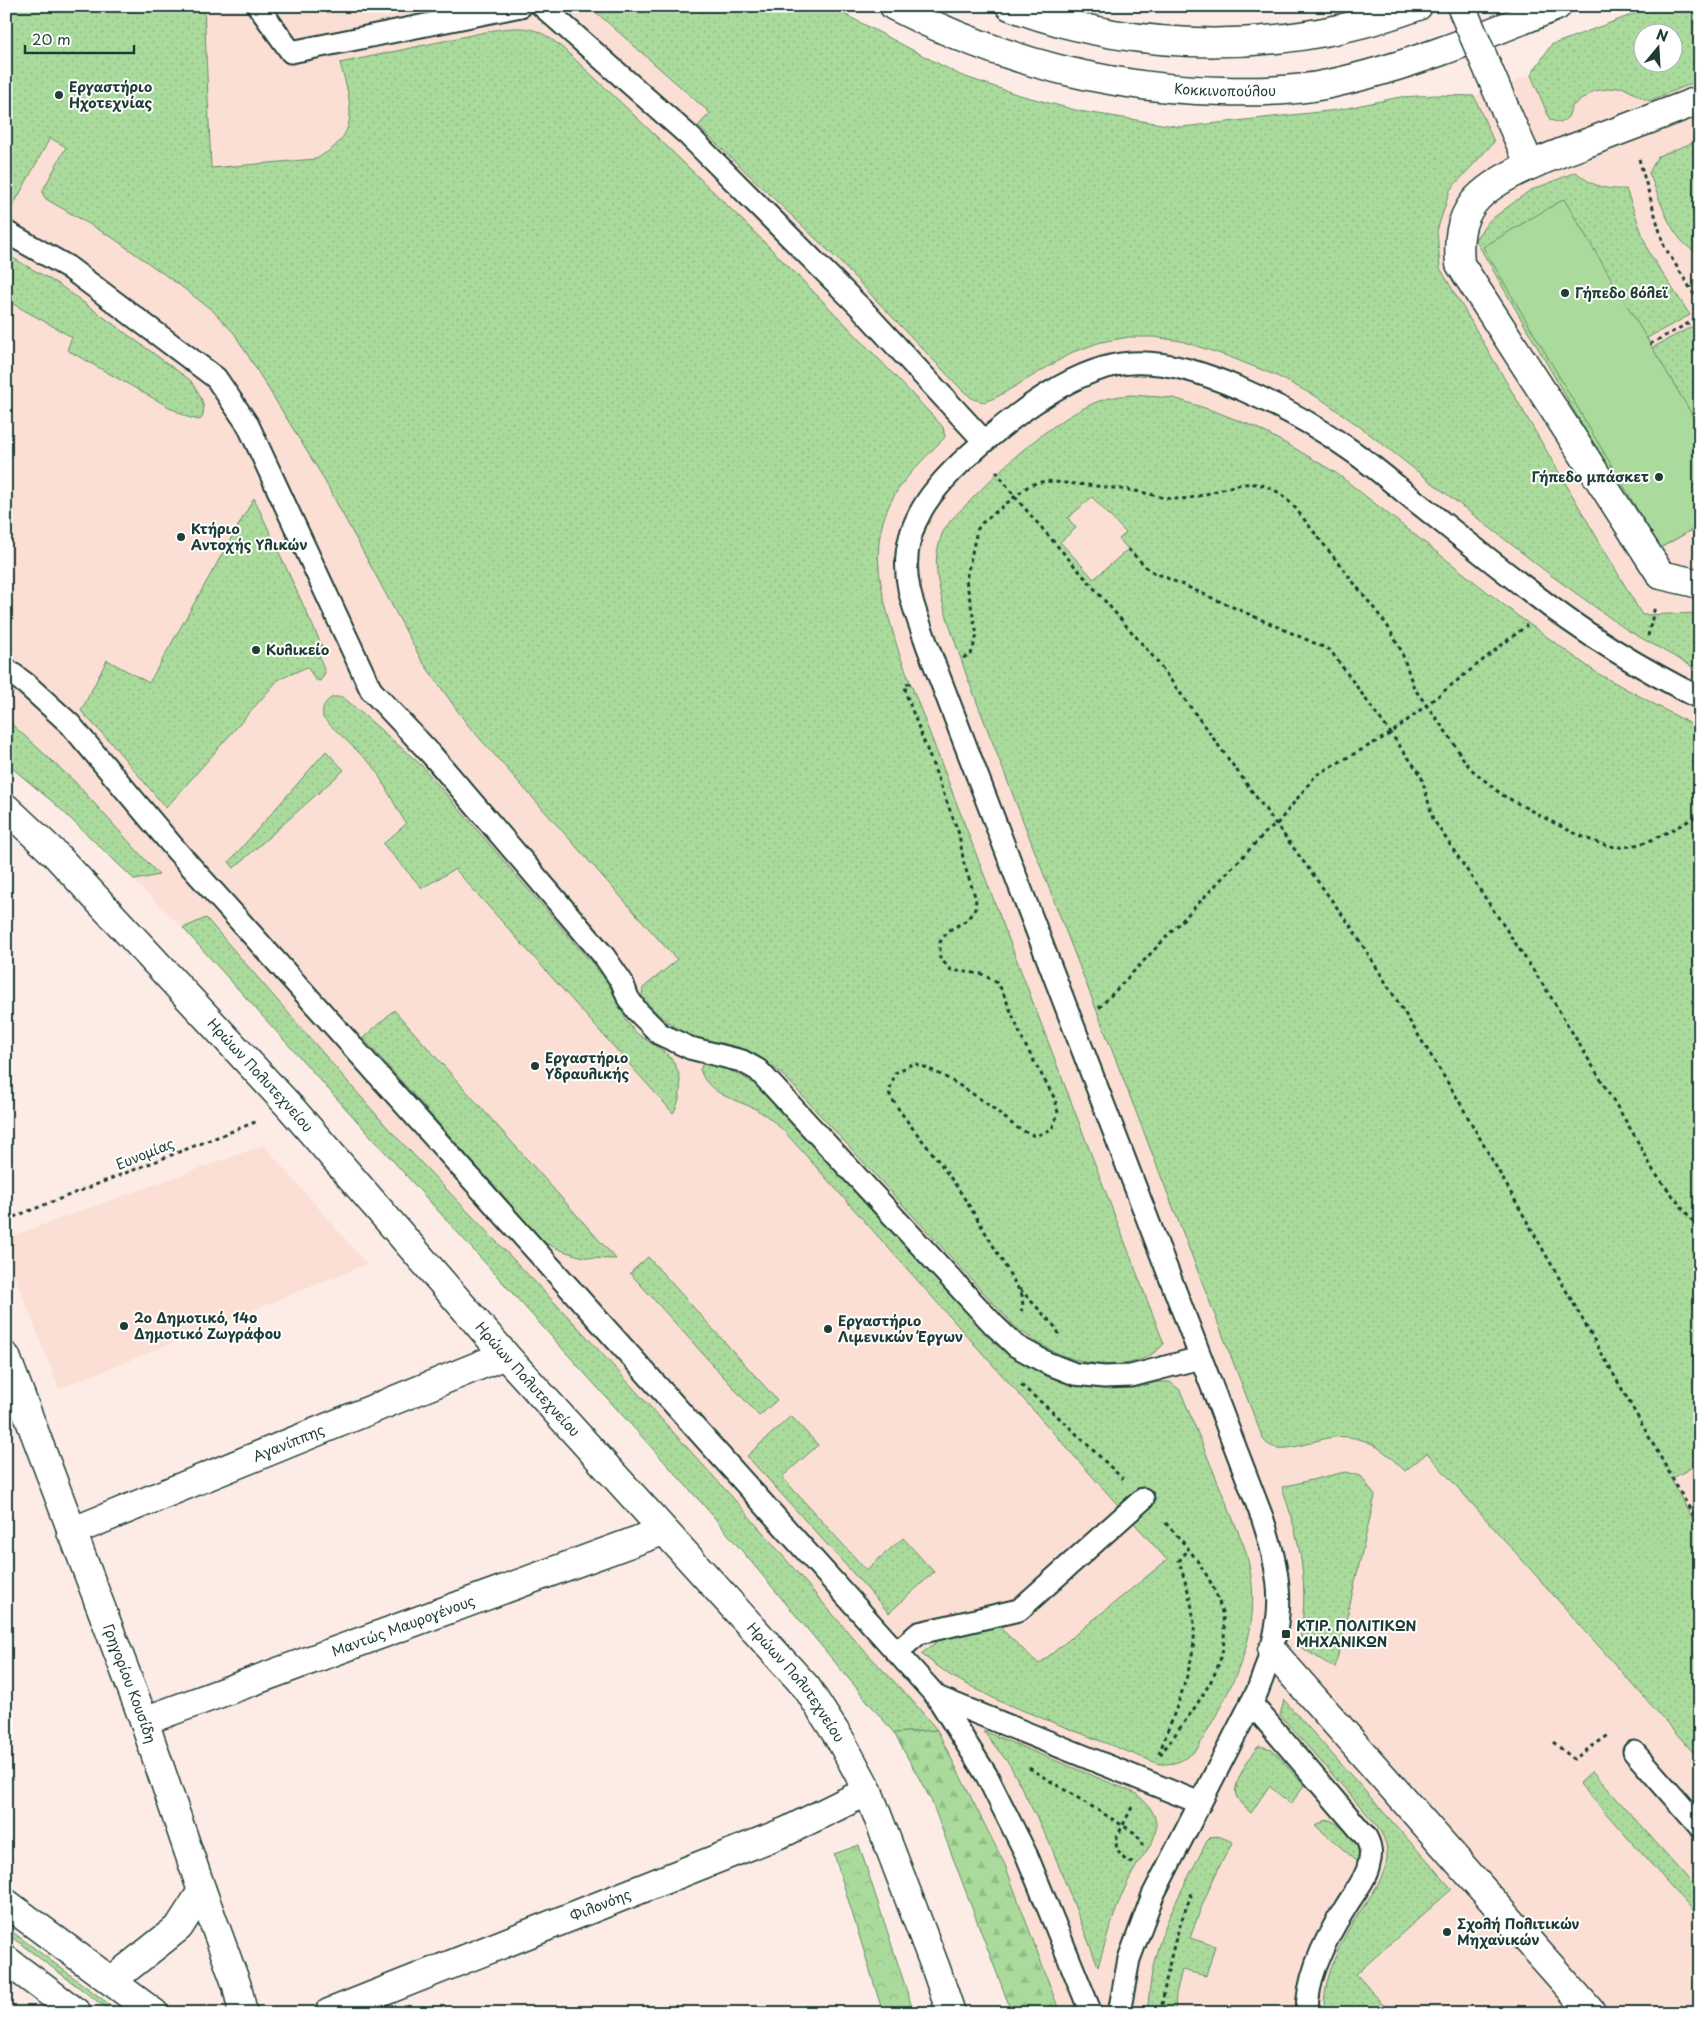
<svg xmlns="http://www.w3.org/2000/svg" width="1706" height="2019" viewBox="0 0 1706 2019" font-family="'Playpen Sans',sans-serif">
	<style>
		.built { fill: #fbdfd4; fill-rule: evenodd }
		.grass { fill: url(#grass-dots); stroke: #648c68; fill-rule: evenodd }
		.forest { fill: url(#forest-firs); stroke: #648c68 }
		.park { fill: url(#park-crowns); stroke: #648c68 }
		.pitch { fill: #aadb9c; stroke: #648c68 }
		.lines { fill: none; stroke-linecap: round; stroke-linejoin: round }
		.lane-casing { stroke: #1f3d34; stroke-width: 25 }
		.street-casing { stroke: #1f3d34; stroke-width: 31 }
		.secondary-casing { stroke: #1f3d34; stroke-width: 31 }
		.path { stroke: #1f3d34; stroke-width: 3; stroke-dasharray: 4 4; stroke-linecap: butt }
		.lane { stroke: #fff; stroke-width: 21 }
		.street { stroke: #fff; stroke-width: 28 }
		.secondary { stroke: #fff; stroke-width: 28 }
		.street-bridge-casing { stroke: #1f3d34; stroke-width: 31; stroke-linecap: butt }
		.street-bridge { stroke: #fff; stroke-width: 28 }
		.poi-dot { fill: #1f3d34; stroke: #fff; stroke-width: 2 }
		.labels { text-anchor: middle; stroke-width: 4; stroke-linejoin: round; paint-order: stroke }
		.poi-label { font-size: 14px; font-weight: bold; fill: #1f3d34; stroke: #fff; text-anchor: start }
		.street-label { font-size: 14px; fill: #1f3d34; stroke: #fff }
	</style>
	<defs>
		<pattern id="grass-dots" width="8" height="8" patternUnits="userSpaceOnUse" patternTransform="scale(1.25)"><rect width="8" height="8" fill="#aadb9c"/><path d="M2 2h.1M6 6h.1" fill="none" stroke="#92bd87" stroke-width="1.8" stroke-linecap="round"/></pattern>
		<pattern id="forest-firs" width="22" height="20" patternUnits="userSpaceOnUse" patternTransform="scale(1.25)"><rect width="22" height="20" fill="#aadb9c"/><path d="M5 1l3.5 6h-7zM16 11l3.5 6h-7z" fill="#92bd87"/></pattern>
		<pattern id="park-crowns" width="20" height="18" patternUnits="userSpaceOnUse" patternTransform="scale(1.25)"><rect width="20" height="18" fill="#aadb9c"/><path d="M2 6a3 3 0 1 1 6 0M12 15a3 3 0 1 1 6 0" fill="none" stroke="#92bd87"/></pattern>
	</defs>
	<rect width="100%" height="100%" fill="#fdece6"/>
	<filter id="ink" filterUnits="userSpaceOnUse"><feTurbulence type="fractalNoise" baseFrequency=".02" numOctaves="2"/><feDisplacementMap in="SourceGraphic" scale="10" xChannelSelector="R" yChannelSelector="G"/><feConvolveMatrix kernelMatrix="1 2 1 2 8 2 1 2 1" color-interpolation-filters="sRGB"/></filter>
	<g filter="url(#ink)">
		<path class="built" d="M6,6H829L960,75L1016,94L1079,111L1181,127L1337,110L1400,97L1437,95L1474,96L1531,75L1551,45L1655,6H1700V2013H1012L931,1800L894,1733L707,1509L183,928L54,803L6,763ZM1644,32H1674V62H1644Z
			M264,1145L367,1264L59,1389L6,1253V1238Z"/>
		<path class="grass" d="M6,6H204L211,168L315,159C362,136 352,105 340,63L495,30C529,25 540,28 566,51C696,172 822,297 943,427L945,437C929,454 910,471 897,491C863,545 883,597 899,653L1164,1344C1137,1374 1086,1367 1053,1351C1040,1345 1029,1336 1017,1329L787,1079C774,1068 763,1057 747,1050C730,1043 711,1043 694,1037C673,1029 655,1013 642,996L643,988L677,960L467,724L422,661L321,474L234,333L213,311L178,284L113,238L46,199L43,195V190L66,147L50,138L13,206L6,207Z
			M589,6H829L960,75L1016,94L1079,111L1181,127L1337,110L1400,97L1437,95L1474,96L1494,142L1450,190L1437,231L1440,268L1642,615L1700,613V671L1627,630L1548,573L1363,429L1321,399L1277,376L1230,357L1181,341L1154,337H1129L1101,342L1073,352L997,397L984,402L973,399L962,390L837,259L698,126L710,113Z
			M1655,6H1700V80L1649,101L1622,87L1594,91L1572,106L1568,117L1561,123L1550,120L1531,75L1551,45ZM1644,32H1674V62H1644Z
			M1700,140V254C1670,242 1661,200 1649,173L1658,156Z
			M1576,172C1592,186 1605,190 1626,189L1649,253L1690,315L1647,338L1652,348L1700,322V525L1655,551L1475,239L1489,221L1529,191Z
			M6,254L58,284L190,380C198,391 207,404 202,418L199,420L187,417L67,350L72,337L6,300Z
			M1131,395L1174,398L1214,411L1255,427L1296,449L1336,473L1518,616L1597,673L1700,729V1463L1671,1479L1700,1533V1760L1427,1453L1405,1471C1391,1458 1378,1443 1358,1439C1348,1436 1338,1436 1328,1438C1309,1441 1276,1459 1263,1439L966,674C956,642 932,585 937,553C938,547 940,540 942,534C948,521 961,510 972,499C1007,462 1047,425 1094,403C1106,398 1118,396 1131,395ZM1092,497L1126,533L1119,539L1128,549L1094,579L1060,542L1076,528L1068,518Z
			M254,498L322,646L319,655L325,673L320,681L316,680L307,667L278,680L166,808L113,745L81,711L107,660L149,683Z
			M333,697H343L420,764L593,964C599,972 606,980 611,989C618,1002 622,1015 631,1027C641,1040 657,1044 668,1055C683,1070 684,1096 673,1113L455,869L422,888L383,844L406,824L374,767L323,718C322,707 324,702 333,697Z
			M6,719L74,781L159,875L135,880L54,803L6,763Z
			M326,751L344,770L234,868L229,862Z
			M206,918L387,1127L575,1324L742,1508L859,1645L909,1697L937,1730L894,1733L707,1509L183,928Z
			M394,1010L616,1259C585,1259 573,1256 545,1243L363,1038Z
			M709,1063C735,1070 751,1080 772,1098L1012,1354L1043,1373L1072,1384L1103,1389L1133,1387L1159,1382H1170L1180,1390L1244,1546C1269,1626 1236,1679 1198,1748C1186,1760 1176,1765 1159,1764L1001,1702L951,1676L921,1654L942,1638L999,1627L1039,1664L1167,1560L784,1131C776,1124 768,1116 759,1111C738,1099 710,1097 700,1070L702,1065Z
			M648,1257L777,1400L759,1416L630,1273Z
			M791,1416L818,1445L782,1477L866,1570L903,1538L934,1572L889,1613L747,1456Z
			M1345,1472L1361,1476L1375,1496L1335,1668L1299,1646C1310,1584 1301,1545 1282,1487Z
			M1284,1700L1452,1889L1356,1974L1391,2013H1324C1323,1981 1337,1948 1353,1922C1365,1902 1388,1878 1387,1853C1387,1841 1381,1832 1374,1822L1280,1715Z
			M983,1731L1135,1793C1145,1801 1155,1810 1156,1824C1157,1841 1145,1852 1137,1865C1118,1896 1109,1932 1098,1966L1051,1846L1010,1765Z
			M1259,1746L1272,1749L1304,1785L1291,1804L1269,1786L1251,1813C1245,1808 1239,1803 1236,1795C1232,1785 1251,1753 1259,1746Z
			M1592,1771L1700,1892V1919L1579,1783Z
			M1330,1820C1339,1823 1353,1838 1358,1847C1361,1852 1360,1857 1359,1863L1316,1826L1324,1821Z
			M1218,1836L1233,1842C1215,1872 1202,1904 1190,1938L1215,1946L1206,1976L1182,1970L1176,1994L1175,2013H1147C1149,1998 1150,1982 1153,1967C1162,1922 1187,1881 1207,1841L1211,1837Z
			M6,1927L121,2013H113L6,1933Z"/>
		<path class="forest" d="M937,1730L1005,1865L1060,2013H1012L931,1800L894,1733Z"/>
		<path class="park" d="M859,1845L914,2013H883L834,1854Z"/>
		<path class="pitch" d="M1564,199L1700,428V525L1660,548L1483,247Z"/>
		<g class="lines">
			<defs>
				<path id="lane" d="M258,6L291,52L521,6
					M542,6L688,135L862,309L984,441
					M6,232L68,267L216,378L248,425L371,690L431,754L604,956L622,982L628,998L637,1011L660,1034L690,1048L742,1061L758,1070L994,1325L1016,1346L1047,1363L1075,1374L1104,1377L1131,1376L1200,1358
					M6,669L26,684L70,724L176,850L937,1697L987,1776L1027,1856L1091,2013
					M897,1652L919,1633L1019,1610L1143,1499
					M937,1697L1200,1803
					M1251,1703L1366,1837C1371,1846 1372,1854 1369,1864C1366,1880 1353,1894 1345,1908C1325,1939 1307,1975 1307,2013
					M1634,1752L1700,1827
					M1119,2013L1129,1959L1153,1895L1257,1692C1284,1623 1286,1588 1262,1517L927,645C921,627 913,608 909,589C896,527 934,485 978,447C1018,412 1077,366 1131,363C1169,361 1206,374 1241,389C1278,405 1315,425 1349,449C1368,462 1386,477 1404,492C1446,525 1488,559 1531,592C1583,633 1640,668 1700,698"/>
				<g id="street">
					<path d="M1700,100C1664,114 1628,127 1592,141C1558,154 1497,174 1474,202C1459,221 1458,241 1460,264L1661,575L1700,584"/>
					<path d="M1509,118L1530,165"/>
					<path id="s1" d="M71,1532L505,1355"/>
					<path d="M1272,1651L1592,2013"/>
					<path id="s2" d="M144,1721L663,1531"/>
					<path id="s3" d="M329,2013L787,1831L868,1791"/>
				</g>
				<g id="secondary">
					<path id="s4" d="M894,6C998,60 1106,89 1223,91C1257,92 1296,91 1329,84C1408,67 1483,36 1557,6"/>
					<path d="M1010,6C1141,55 1287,54 1418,6"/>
					<path id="s5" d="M6,808L56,855L291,1108L505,1355L807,1688L841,1741L868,1791L936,1969L951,2013"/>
					<path id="s6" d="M6,1357L144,1721L202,1891L237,1986L243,2013"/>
					<path d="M6,1903L154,2013"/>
					<path d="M6,1960L77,2013"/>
					<path d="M111,1981L179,1927L202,1891"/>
				</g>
			</defs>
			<use href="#lane" class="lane-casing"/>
			<use href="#street" class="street-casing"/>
			<use href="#secondary" class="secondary-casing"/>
			<path class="path" d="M1639,159L1664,246L1700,304
				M1650,344L1700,317
				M996,471L1015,497L1156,660L1352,928L1456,1096L1700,1527
				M1128,549L1149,570L1330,650L1421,775L1433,819L1549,994L1633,1133L1654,1172L1700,1230
				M1648,636L1655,606
				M963,658L971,654L977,635L966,580L977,530L982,523L1027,487L1036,483L1046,481C1074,484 1102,486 1129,490C1146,492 1162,499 1178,499C1204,499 1232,481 1256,484C1271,486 1282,494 1292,504L1387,625L1401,650L1414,688L1452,740L1460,754L1470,768L1502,795C1528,808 1592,847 1618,847C1646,848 1675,827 1700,815
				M910,683L905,685L906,694L959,834L964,864L976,899L975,909L967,920L948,931L940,942V958L951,970L982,974L996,982L1002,990L1024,1043L1055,1099L1058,1113L1052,1129L1036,1136C1014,1129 1011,1122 994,1109C970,1091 942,1073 914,1063L895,1073L889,1093C904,1121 927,1144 945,1170C974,1210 997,1253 1022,1295L1023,1307L1021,1311
				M1099,1008L1266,832L1277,824L1316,775L1390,734L1527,625
				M6,1220L258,1121
				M1020,1289L1057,1329L1059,1335
				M1021,1385L1063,1421L1123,1479
				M1553,1742L1574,1759L1610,1734
				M1159,1754C1172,1717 1197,1664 1194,1625C1193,1603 1185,1582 1179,1561L1189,1549
				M1160,1755C1179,1729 1201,1702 1215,1673C1243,1613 1202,1562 1164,1521
				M1029,1768L1135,1833L1142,1842V1850
				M1132,1807L1117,1837L1116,1849L1126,1861L1136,1864
				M1161,2013C1166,1973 1175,1933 1191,1896L1188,1891"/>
			<use href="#lane" class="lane"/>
			<use href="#street" class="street"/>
			<use href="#secondary" class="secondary"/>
			<defs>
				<path id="street-bridge" d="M1461,6L1509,118"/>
			</defs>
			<use href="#street-bridge" class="street-bridge-casing"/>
			<use href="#street-bridge" class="street-bridge"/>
		</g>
	</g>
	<g class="poi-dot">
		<circle cx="59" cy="95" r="5"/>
		<circle cx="1565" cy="293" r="5"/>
		<circle cx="1659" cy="477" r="5"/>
		<circle cx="181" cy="537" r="5"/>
		<circle cx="256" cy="650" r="5"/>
		<circle cx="535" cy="1066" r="5"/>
		<circle cx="124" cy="1326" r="5"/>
		<circle cx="828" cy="1329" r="5"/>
		<rect x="1281" y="1629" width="10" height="10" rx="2.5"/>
		<circle cx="1447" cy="1932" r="5"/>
	</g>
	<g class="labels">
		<g class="poi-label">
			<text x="69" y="92">Εργαστήριο<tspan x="69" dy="16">Ηχοτεχνίας</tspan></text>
			<text x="1575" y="298">Γήπεδο βόλεϊ</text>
			<text x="1649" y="482" text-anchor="end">Γήπεδο μπάσκετ</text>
			<text x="191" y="534">Κτήριο<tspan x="191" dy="16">Αντοχής Υλικών</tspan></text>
			<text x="266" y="655">Κυλικείο</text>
			<text x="545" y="1063">Εργαστήριο<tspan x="545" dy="16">Υδραυλικής</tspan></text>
			<text x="134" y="1323">2ο Δημοτικό, 14ο<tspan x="134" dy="16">Δημοτικό Ζωγράφου</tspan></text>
			<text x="838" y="1326">Εργαστήριο<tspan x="838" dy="16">Λιμενικών Έργων</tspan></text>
			<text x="1296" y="1631">ΚΤΙΡ. ΠΟΛΙΤΙΚΩΝ<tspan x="1296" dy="16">ΜΗΧΑΝΙΚΩΝ</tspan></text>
			<text x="1457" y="1929">Σχολή Πολιτικών<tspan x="1457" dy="16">Μηχανικών</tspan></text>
		</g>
		<g class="street-label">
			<text dy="5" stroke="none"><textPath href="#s4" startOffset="345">Κοκκινοπούλου</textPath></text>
			<text dy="5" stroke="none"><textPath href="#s5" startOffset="369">Ηρώων Πολυτεχνείου</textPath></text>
			<text transform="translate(145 1154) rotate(-22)" y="5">Ευνομίας</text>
			<text dy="5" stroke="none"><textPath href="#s5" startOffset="774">Ηρώων Πολυτεχνείου</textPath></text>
			<text dy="5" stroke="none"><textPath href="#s1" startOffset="235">Αγανίππης</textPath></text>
			<text dy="5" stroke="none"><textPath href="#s2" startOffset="276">Μαντώς Μαυρογένους</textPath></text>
			<text dy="5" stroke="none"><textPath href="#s5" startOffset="1179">Ηρώων Πολυτεχνείου</textPath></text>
			<text dy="5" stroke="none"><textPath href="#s6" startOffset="349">Γρηγορίου Κουσίδη</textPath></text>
			<text dy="5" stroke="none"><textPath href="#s3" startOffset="292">Φιλονόης</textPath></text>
		</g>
	</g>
	<rect width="1706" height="2019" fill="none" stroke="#fff" stroke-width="25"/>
	<rect x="12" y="12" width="1681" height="1994" fill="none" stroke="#1f3d34" stroke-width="2" filter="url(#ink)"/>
	<g transform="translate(1658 48) rotate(18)"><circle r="24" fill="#ffffff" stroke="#a5b1ae"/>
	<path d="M0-4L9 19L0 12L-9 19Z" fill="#1f3d34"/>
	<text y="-8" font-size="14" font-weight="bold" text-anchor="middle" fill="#1f3d34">N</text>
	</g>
	<path d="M25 45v8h109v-8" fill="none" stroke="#1f3d34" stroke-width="2.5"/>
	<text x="32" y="45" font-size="15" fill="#1f3d34" stroke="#ffffff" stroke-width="4" paint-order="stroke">20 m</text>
</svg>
